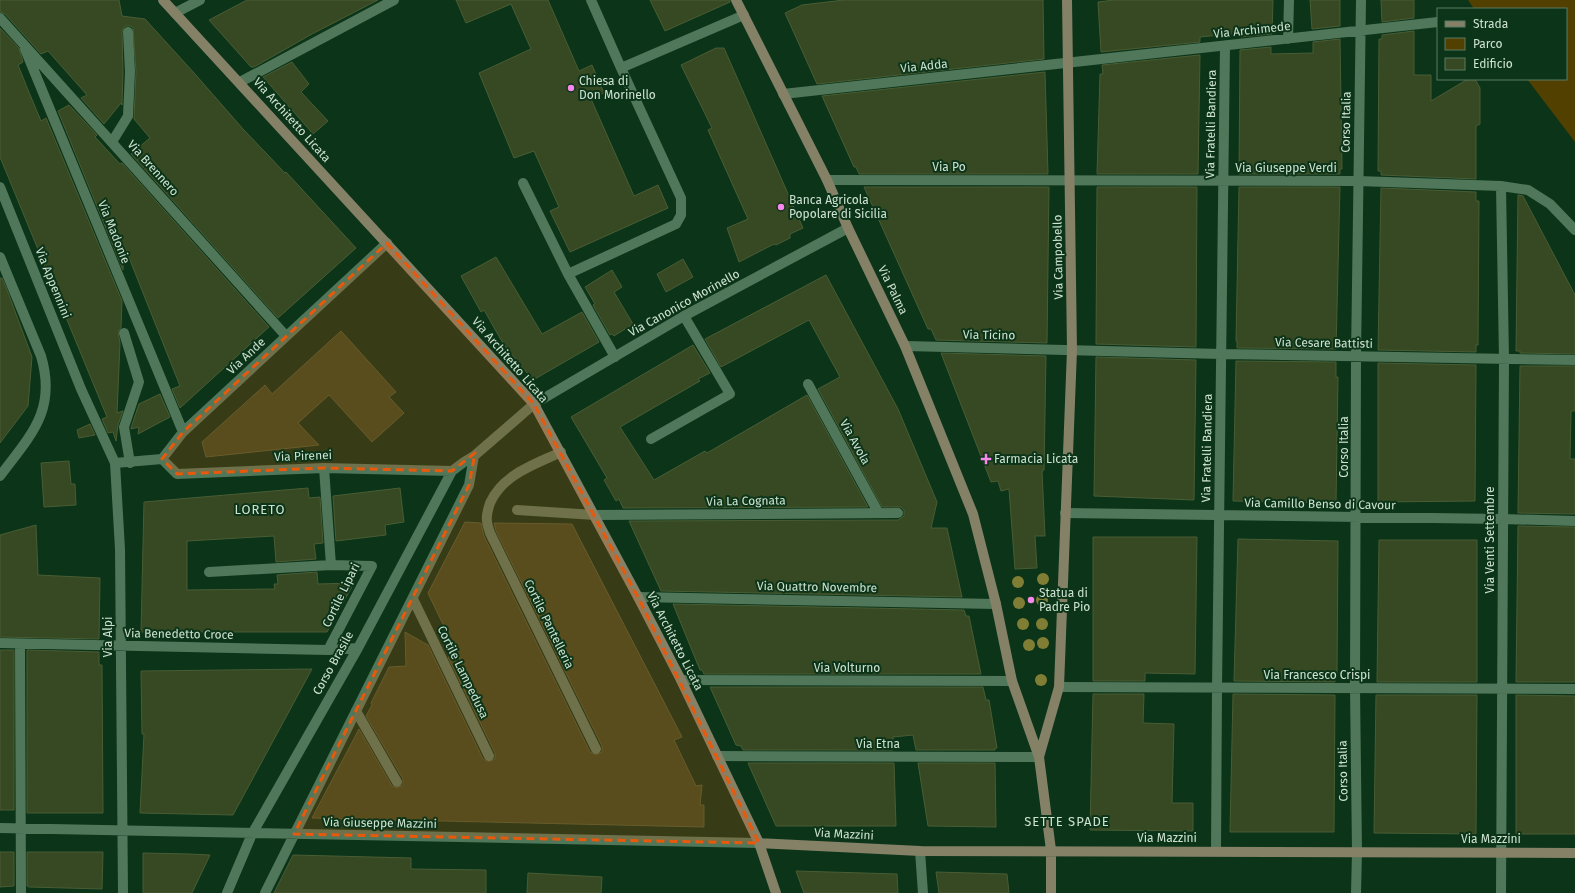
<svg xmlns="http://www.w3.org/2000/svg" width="1575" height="893" viewBox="0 0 1575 893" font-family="'Fira Sans',sans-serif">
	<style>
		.green { fill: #524000 }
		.building { fill: #364922; stroke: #495d35 }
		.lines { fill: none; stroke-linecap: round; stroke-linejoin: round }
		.lane { stroke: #507759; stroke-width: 10 }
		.street { stroke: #507759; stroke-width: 10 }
		.secondary { stroke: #848167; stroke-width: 10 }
		.tree { fill: #807e34 }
		.marked { fill: #e8590c; fill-opacity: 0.2; stroke: #e8590c; stroke-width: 3; stroke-dasharray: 8 5; stroke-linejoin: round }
		.poi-dot { fill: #f788ec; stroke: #0c3419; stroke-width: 1.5 }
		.labels { text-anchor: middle; stroke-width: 4; stroke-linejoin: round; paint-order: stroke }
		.street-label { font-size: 12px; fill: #cde2d0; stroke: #0c3419 }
		.poi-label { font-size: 12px; fill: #cde2d0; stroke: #0c3419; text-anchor: start }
		.neighbourhood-label { font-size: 13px; letter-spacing: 1px; fill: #cde2d0; stroke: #0c3419 }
	</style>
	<rect width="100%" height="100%" fill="#0c3419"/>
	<path class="green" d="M1468,0H1575V142L1527,79H1566V9H1474Z"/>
	<path class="building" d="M0,0H119L122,16L145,19L195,74L243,129L285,173L286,172L356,248L278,318L131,154L150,138L134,119L136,72L133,28L131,26H125L122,32L123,72L122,105L121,103L104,124L81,98L87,95L48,51L41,54L5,14L0,12Z
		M247,0H378L312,34L254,67H251L209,20Z
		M456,0H548L579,71L592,65L604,93L591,99L634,196L658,185L668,208L570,252L550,211L559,207L534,151L514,158L479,73L531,49L511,4L466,23Z
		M650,0H730V2L665,31Z
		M844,0H1043L1044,59L817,84L785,13L802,5Z
		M1114,0H1273L1272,34L1240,37V33L1200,37V42L1101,52L1098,2Z
		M1310,0H1340V26L1312,29Z
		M1381,0H1414V18L1382,22Z
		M0,28L19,48L23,62L18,65L28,90L41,121L46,118L122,301L121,328L118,332L120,343L117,413L123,411L118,425L116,441L113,432L108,433L102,419L107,417L0,157Z
		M1414,31V75H1431V101L1468,79H1475L1480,88V124L1476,126V179L1381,175V171H1378L1379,39H1382V35Z
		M1340,39L1342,169H1340V174H1239L1240,50L1271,47V54L1313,53V42Z
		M716,48H724L803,228L790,234V238L776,245L774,244L739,262L727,228L748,219L708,130L712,128L681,65Z
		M1200,55L1198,174H1097L1100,74H1103L1102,65Z
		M292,62L309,84L301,92L328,121L313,134L263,77Z
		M1045,72L1048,174H859L856,167H854L822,96Z
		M69,105L97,135L95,137L120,164L122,163L269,327L180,408L172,389L180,386L124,245L123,270L58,111Z
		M864,187H1049L1047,343L936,340L931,329H928Z
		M1097,187H1197L1196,347L1096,344Z
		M1239,187H1340L1336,349L1237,348V341H1236Z
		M1381,188L1476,192V201H1479L1478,345H1476V352L1378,350Z
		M1518,195L1523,196L1575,295V354L1520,353V351H1516Z
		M496,257L542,334L582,312L599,342L533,380L504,345L484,310L481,312L461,276Z
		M683,259L693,277L666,292L657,274Z
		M612,270L622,287L614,292L633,324L614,336L612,334L610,335L593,305L595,304L585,287Z
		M826,275L898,409L937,502L931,528H947L962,597L661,591L629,521L898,520L904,516V510L901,507H882L818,389L840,377L809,320L721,367L705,339Z
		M0,278H2L6,287L32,357L28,406L0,443Z
		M341,331L396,392L389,397L404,413L372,442L329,395L298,423L319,445L206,457L202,442L265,385L272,394Z
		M693,345L710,373L698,379L700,381L620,427L654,480L705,451L707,453L807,395L868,507L623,508L619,499L616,501L604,480L607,478L571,417Z
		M941,353L1046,356L1044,470L1042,471L1045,536H1035L1037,568L1015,569L1009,489L1001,491L998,481L991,482Z
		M1096,357L1196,360L1194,500L1094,496Z
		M1236,361L1336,362V377H1338L1336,503L1233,501Z
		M1378,363L1476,365L1475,501L1378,502Z
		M1520,366H1575V411H1571L1570,459H1575V514L1518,513Z
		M160,394L170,417L138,434L139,427L131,429V428L139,404Z
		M90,424L95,435L79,438L77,430Z
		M69,461L71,484H75L76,505L44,507L41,463Z
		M308,488L309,498L320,497L323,543L314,544L316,559L276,562L274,536L187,541V590L275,589L274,584H278L277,575L317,572L318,584L354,583L327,632H141L144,502Z
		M400,488L404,522L385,525L386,535L336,541L333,496Z
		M465,522L481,523L484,536L590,752L596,755L602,752V746L496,531L494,523L572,524L682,737L674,740L696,786L702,785L700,805H704V827L312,818L359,729L392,786L397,788L403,785V779L366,716L372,705L371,703L389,667L406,666L405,632L428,645L483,759L489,762L495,759V753L448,657L462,664L428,593Z
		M36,525L38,575L100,578L99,639L0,637V535Z
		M1518,526L1575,527V682H1516Z
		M1093,537H1197L1195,674L1145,673V681H1093Z
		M1238,539L1338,541L1337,674H1335V682L1234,681Z
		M1379,540H1477V682H1377Z
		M673,604L964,610L966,616H969L981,674H704L702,670H700Z
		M0,650H14V810H0Z
		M27,650L99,652V665H102L103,813H27Z
		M312,669L233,815L140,813L144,734H142L141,671Z
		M710,687H983L986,700H989L997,748H995V750H916L913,735L893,737V750H743L741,746L736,745Z
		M1093,694H1144L1143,723L1174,724L1172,803H1193V831L1090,830Z
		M1233,694L1335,695L1334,832H1230Z
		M1376,695H1477L1476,834L1374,833Z
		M1516,695L1575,696V834H1516Z
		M748,763H894L896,826H776Z
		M918,763H995L996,827L928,826Z
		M0,852H14V886L0,887Z
		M27,852H103L102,889L29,887L27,886Z
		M143,853L190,854L210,855L192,893H143Z
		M293,855L411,858V869L486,870V893H274Z
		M796,871L897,874L898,893H804Z
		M936,872L1007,874L1009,893H939Z
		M528,873L602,877L601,893H527Z"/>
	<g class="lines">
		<path class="lane" d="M591,0L621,68
			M112,142L128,116L130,72L128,32
			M523,183L568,274L676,224L681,215V198L621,68L744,15
			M568,274L615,357
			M124,333L139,382L124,427L130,463
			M651,439L730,394L684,316
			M324,468L331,565
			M517,510L595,515
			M209,572L331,565L372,566L328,650
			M356,711L397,782
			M920,851L923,893"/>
		<path class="street" d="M175,13L200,0
			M0,18L286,336
			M1288,39L1289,0
			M25,49L183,432
			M240,82L394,0
			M783,94L1438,22
			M827,180L1358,181L1501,186L1528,190L1550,204L1575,230
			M1501,186L1504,359L1501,893
			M0,187L81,389L115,463L120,549L123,893
			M0,257L41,356C57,410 31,435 0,476
			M905,346L1221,354L1575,360
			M808,384L878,512
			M561,452C534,465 503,474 490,503C488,509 486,515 487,521C487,525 489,529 490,533L596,749
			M162,459L177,474L324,468L452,471
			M115,463L162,459L183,432L387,243
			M1065,513L1503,519L1575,521
			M595,515L898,513
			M638,597L996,604
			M413,599L489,756
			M0,643L328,650L358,648
			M20,644L21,893
			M681,680L1012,681
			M1059,687L1575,689
			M717,756L1039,757
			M0,828L759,843
			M1216,851L1217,688L1225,46
			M227,893L252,834L358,648L452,471L464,462L474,456L534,404L684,316L848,228
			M265,893L469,485L474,456
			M1356,893L1357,852L1355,688L1356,356L1361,0"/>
		<path class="secondary" d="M163,0L534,404L638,597L681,680L759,843L776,893
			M736,0L827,180L848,228L905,346L973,514L996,604L1012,681L1039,757L1051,850V893
			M1039,757L1059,687L1072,350L1067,0
			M759,843L920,851L1575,853"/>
	</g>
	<g class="tree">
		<circle cx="1043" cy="579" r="6"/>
		<circle cx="1018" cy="582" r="6"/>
		<circle cx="1042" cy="600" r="6"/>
		<circle cx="1019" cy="603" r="6"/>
		<circle cx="1023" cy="624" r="6"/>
		<circle cx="1042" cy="624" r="6"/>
		<circle cx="1043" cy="643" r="6"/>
		<circle cx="1029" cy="645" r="6"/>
		<circle cx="1041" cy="680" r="6"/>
	</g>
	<path class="marked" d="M387,243L534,404L638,597L759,843L294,834L469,485L475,453L452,471L324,468L177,474L162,459L183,432Z"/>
	<g class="poi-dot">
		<circle cx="571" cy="88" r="4"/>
		<circle cx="781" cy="207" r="4"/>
		<path d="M984 453h4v4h4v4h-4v4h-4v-4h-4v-4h4z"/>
		<circle cx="1031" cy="600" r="4"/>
	</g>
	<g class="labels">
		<g class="street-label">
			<text transform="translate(1252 30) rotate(-6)" y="4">Via Archimede</text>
			<text transform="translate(924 66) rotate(-6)" y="4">Via Adda</text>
			<text transform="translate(292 120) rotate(48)" y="4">Via Architetto Licata</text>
			<text transform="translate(1346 122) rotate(-89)" y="4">Corso Italia</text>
			<text transform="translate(1211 124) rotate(-89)" y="4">Via Fratelli Bandiera</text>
			<text x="949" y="171">Via Po</text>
			<text transform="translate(153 168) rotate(48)" y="4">Via Brennero</text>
			<text x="1286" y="172">Via Giuseppe Verdi</text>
			<text transform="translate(114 232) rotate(68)" y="4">Via Madonie</text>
			<text transform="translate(1058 257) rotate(-91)" y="4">Via Campobello</text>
			<text transform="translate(53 283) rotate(68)" y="4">Via Appennini</text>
			<text transform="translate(893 290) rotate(64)" y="4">Via Palma</text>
			<text transform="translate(684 303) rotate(-29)" y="4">Via Canonico Morinello</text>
			<text transform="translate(989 335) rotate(1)" y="4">Via Ticino</text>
			<text transform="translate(1324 343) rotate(1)" y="4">Via Cesare Battisti</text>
			<text transform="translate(246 356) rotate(-43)" y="4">Via Ande</text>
			<text transform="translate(510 360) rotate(49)" y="4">Via Architetto Licata</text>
			<text transform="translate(855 442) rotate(61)" y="4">Via Avola</text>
			<text transform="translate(1344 447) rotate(-90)" y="4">Corso Italia</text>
			<text transform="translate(1207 448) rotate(-89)" y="4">Via Fratelli Bandiera</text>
			<text transform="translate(303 456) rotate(-2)" y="4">Via Pirenei</text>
			<text transform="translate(746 501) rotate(-1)" y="4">Via La Cognata</text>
			<text transform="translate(1320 504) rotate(1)" y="4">Via Camillo Benso di Cavour</text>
			<text transform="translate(1490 540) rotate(-90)" y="4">Via Venti Settembre</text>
			<text transform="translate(817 587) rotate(1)" y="4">Via Quattro Novembre</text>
			<text transform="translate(341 595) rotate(-64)" y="4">Cortile Lipari</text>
			<text transform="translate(549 624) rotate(64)" y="4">Cortile Pantelleria</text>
			<text transform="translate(179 634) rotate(1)" y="4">Via Benedetto Croce</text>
			<text transform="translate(108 637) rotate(-90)" y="4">Via Alpi</text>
			<text transform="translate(675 641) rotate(63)" y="4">Via Architetto Licata</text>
			<text transform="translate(333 663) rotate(-61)" y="4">Corso Brasile</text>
			<text x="847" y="672">Via Volturno</text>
			<text transform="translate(463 672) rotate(64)" y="4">Cortile Lampedusa</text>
			<text x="1317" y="679">Via Francesco Crispi</text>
			<text x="878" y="748">Via Etna</text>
			<text transform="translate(1343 771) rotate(-91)" y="4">Corso Italia</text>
			<text transform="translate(380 823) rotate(1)" y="4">Via Giuseppe Mazzini</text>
			<text transform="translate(844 834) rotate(3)" y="4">Via Mazzini</text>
			<text x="1167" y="842">Via Mazzini</text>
			<text x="1491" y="843">Via Mazzini</text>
		</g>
		<g class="poi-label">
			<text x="579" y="85">Chiesa di<tspan x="579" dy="14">Don Morinello</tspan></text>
			<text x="789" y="204">Banca Agricola<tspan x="789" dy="14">Popolare di Sicilia</tspan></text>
			<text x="994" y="463">Farmacia Licata</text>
			<text x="1039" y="597">Statua di<tspan x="1039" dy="14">Padre Pio</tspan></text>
		</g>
		<g class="neighbourhood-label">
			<text x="260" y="514">LORETO</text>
			<text x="1067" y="826">SETTE SPADE</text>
		</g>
	</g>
	<rect x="1437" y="8" width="130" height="72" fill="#0c3419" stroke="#597a62"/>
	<rect x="1445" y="21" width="20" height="6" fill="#848167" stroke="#597a62"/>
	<text x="1473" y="28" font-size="12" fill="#cde2d0">Strada</text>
	<rect x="1445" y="38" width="20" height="12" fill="#524000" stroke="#597a62"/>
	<text x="1473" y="48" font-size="12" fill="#cde2d0">Parco</text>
	<rect x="1445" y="58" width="20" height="12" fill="#364922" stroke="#597a62"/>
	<text x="1473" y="68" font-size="12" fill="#cde2d0">Edificio</text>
</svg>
